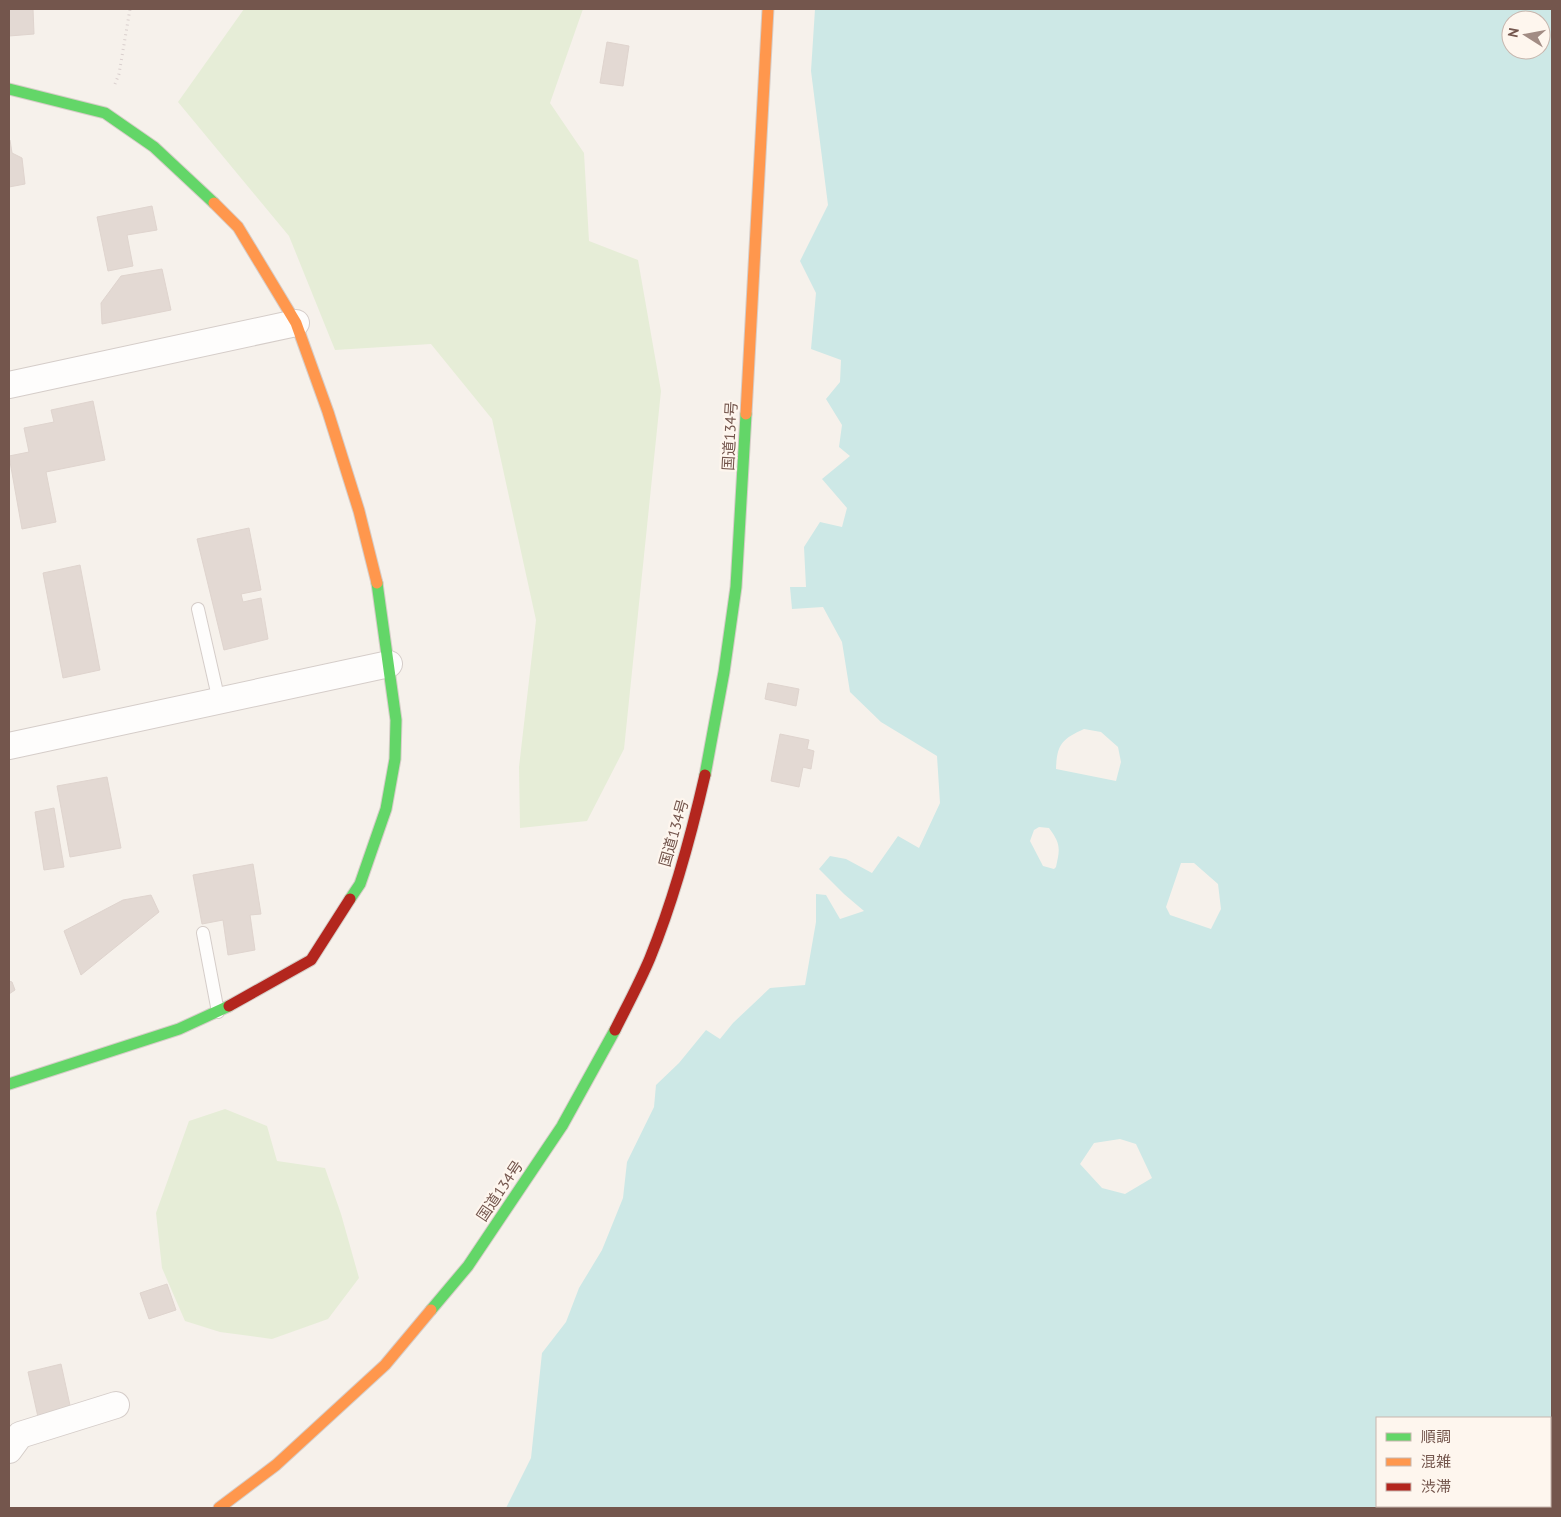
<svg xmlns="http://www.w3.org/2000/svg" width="1561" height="1517" viewBox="0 0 1561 1517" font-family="'PT Sans','Noto Sans JP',sans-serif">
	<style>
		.green { fill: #e6edd7 }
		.water { fill: #cde8e6; fill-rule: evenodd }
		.building { fill: #e3d9d3; stroke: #dfd4ce }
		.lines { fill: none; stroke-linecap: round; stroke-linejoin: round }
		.lane-casing { stroke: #d5cdc9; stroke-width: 14 }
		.street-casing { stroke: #d5cdc9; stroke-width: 28 }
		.fast-casing { stroke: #d6cdc8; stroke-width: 13 }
		.slow-casing { stroke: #d6cdc8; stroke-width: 13 }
		.jam-casing { stroke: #d6cdc8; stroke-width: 13 }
		.path { stroke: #dad0ce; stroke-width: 3; stroke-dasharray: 1 4; stroke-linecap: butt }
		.lane { stroke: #fefdfc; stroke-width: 12 }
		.street { stroke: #fefdfc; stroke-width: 26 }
		.fast { stroke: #63d668; stroke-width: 11 }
		.slow { stroke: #ff974d; stroke-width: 11 }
		.jam { stroke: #b3261e; stroke-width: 11 }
		.labels { text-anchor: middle; stroke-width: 4.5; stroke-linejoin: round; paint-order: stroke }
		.street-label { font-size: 15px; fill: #74564d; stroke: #fef6ee }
	</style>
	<rect width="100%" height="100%" fill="#f6f1eb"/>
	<path class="green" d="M244,9H583L550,103L584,153L589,241L638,260L661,391L624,749L587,821L520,828L519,767L536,620L492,419L431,344L335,350L289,236L178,102Z
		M225,1109L267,1126L277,1161L325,1168L341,1214L359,1278L328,1319L272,1339L220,1332L185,1321L162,1268L156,1213L189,1121Z"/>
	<path class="water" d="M815,9H1552V1508H506L531,1458L542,1353L566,1322L579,1288L602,1250L623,1198L627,1162L654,1107L656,1085L679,1063L706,1030L720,1039L733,1023L770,988L805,985L816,922V894L826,895L840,919L864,911L844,894L819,869L830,856L846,859L872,873L898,836L919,848L940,803L937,756L881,722L850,692L842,642L823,607L792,609L790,587H806L804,547L820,522L842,527L847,508L822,479L850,456L839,447L842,425L826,399L840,382L841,360L811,349L816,293L800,261L828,205L811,71ZM1511,20H1541V50H1511ZM1084,729L1101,732L1118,747L1121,762L1116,781L1056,769C1057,744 1062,739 1084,729ZM1039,827L1049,828C1061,844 1060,849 1056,867L1054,869L1043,866L1030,841L1034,830ZM1181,863H1194L1218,884L1221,909L1211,929L1170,915L1166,907ZM1120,1139L1136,1144L1152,1178L1125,1194L1102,1188L1080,1164L1094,1143ZM1377,1418H1550V1506H1377Z"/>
	<path class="building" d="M9,9H33L34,34L9,36Z
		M607,42L629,46L623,86L600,83Z
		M9,140H10L12,153L22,158L25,184L9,187Z
		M152,206L157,230L127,235L133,266L108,271L97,217Z
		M162,269L171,310L102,324L101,303L121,276Z
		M93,401L105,460L46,472L56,522L22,529L9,456L29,452L24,428L54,422L51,410Z
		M249,528L261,590L241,594L243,602L261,598L268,639L224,650L197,539Z
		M80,565L100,670L63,678L43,573Z
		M768,683L799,689L796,706L765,699Z
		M780,734L809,740L807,749L814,751L811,769L803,767L799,787L771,781Z
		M107,777L121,848L70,857L57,786Z
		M54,808L64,867L44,870L35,812Z
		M253,864L261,914L250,915L255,950L228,955L223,920L202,924L193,875Z
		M151,895L159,912L81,975L64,931L123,900Z
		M9,981L12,982L15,990L9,994Z
		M167,1284L176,1310L149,1319L140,1293Z
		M61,1364L71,1410L38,1417L28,1372Z"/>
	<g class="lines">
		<defs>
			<path id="lane" d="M198,609L219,701
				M203,933L218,1012"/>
			<path id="street" d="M9,385L296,323
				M9,746L389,664
				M9,1450L20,1435L116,1405"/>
			<path id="fast" d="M9,89L105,113L154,147L214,203
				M705,775L724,672L736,587L746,414
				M350,899L360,884L386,809L395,759L396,720L377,583
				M9,1084L179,1029L229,1006
				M431,1310L468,1266L562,1126L615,1030"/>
			<path id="slow" d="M214,203L238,227L296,323L328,412L359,511L377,583
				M746,414L768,9
				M219,1508L276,1465L385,1365L431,1310"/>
			<path id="jam" d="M229,1006L311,960L350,899
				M615,1030C627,1006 640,982 650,958C674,899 691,836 705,775"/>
		</defs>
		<use href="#lane" class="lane-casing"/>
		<use href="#street" class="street-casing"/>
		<use href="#fast" class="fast-casing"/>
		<use href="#slow" class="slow-casing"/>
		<use href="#jam" class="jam-casing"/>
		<path class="path" d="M115,84L119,74L130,9"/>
		<use href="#lane" class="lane"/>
		<use href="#street" class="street"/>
		<use href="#fast" class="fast"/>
		<use href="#slow" class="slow"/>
		<use href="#jam" class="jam"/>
	</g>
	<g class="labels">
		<g class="street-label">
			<text transform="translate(730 436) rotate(-87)" y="5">国道134号</text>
			<text transform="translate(674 833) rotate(-74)" y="5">国道134号</text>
			<text transform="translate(500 1191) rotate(-56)" y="5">国道134号</text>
		</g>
	</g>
	<rect width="1561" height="1517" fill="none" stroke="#74564d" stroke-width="20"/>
	<rect x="1376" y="1417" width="175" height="90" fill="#fef6ee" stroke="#c7b6ae"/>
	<rect x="1386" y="1433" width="25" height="8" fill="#63d668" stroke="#c7b6ae"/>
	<text x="1421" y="1442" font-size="15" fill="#74564d">順調</text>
	<rect x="1386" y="1458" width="25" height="8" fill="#ff974d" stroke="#c7b6ae"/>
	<text x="1421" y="1467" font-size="15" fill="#74564d">混雑</text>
	<rect x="1386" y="1483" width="25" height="8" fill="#b3261e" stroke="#c7b6ae"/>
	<text x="1421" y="1492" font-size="15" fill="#74564d">渋滞</text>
	<g transform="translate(1526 35) rotate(281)"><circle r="24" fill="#fef6ee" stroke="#c7b6ae"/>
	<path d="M0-4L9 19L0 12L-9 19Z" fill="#a28c84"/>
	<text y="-8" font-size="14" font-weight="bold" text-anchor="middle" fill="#74564d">N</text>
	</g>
</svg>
